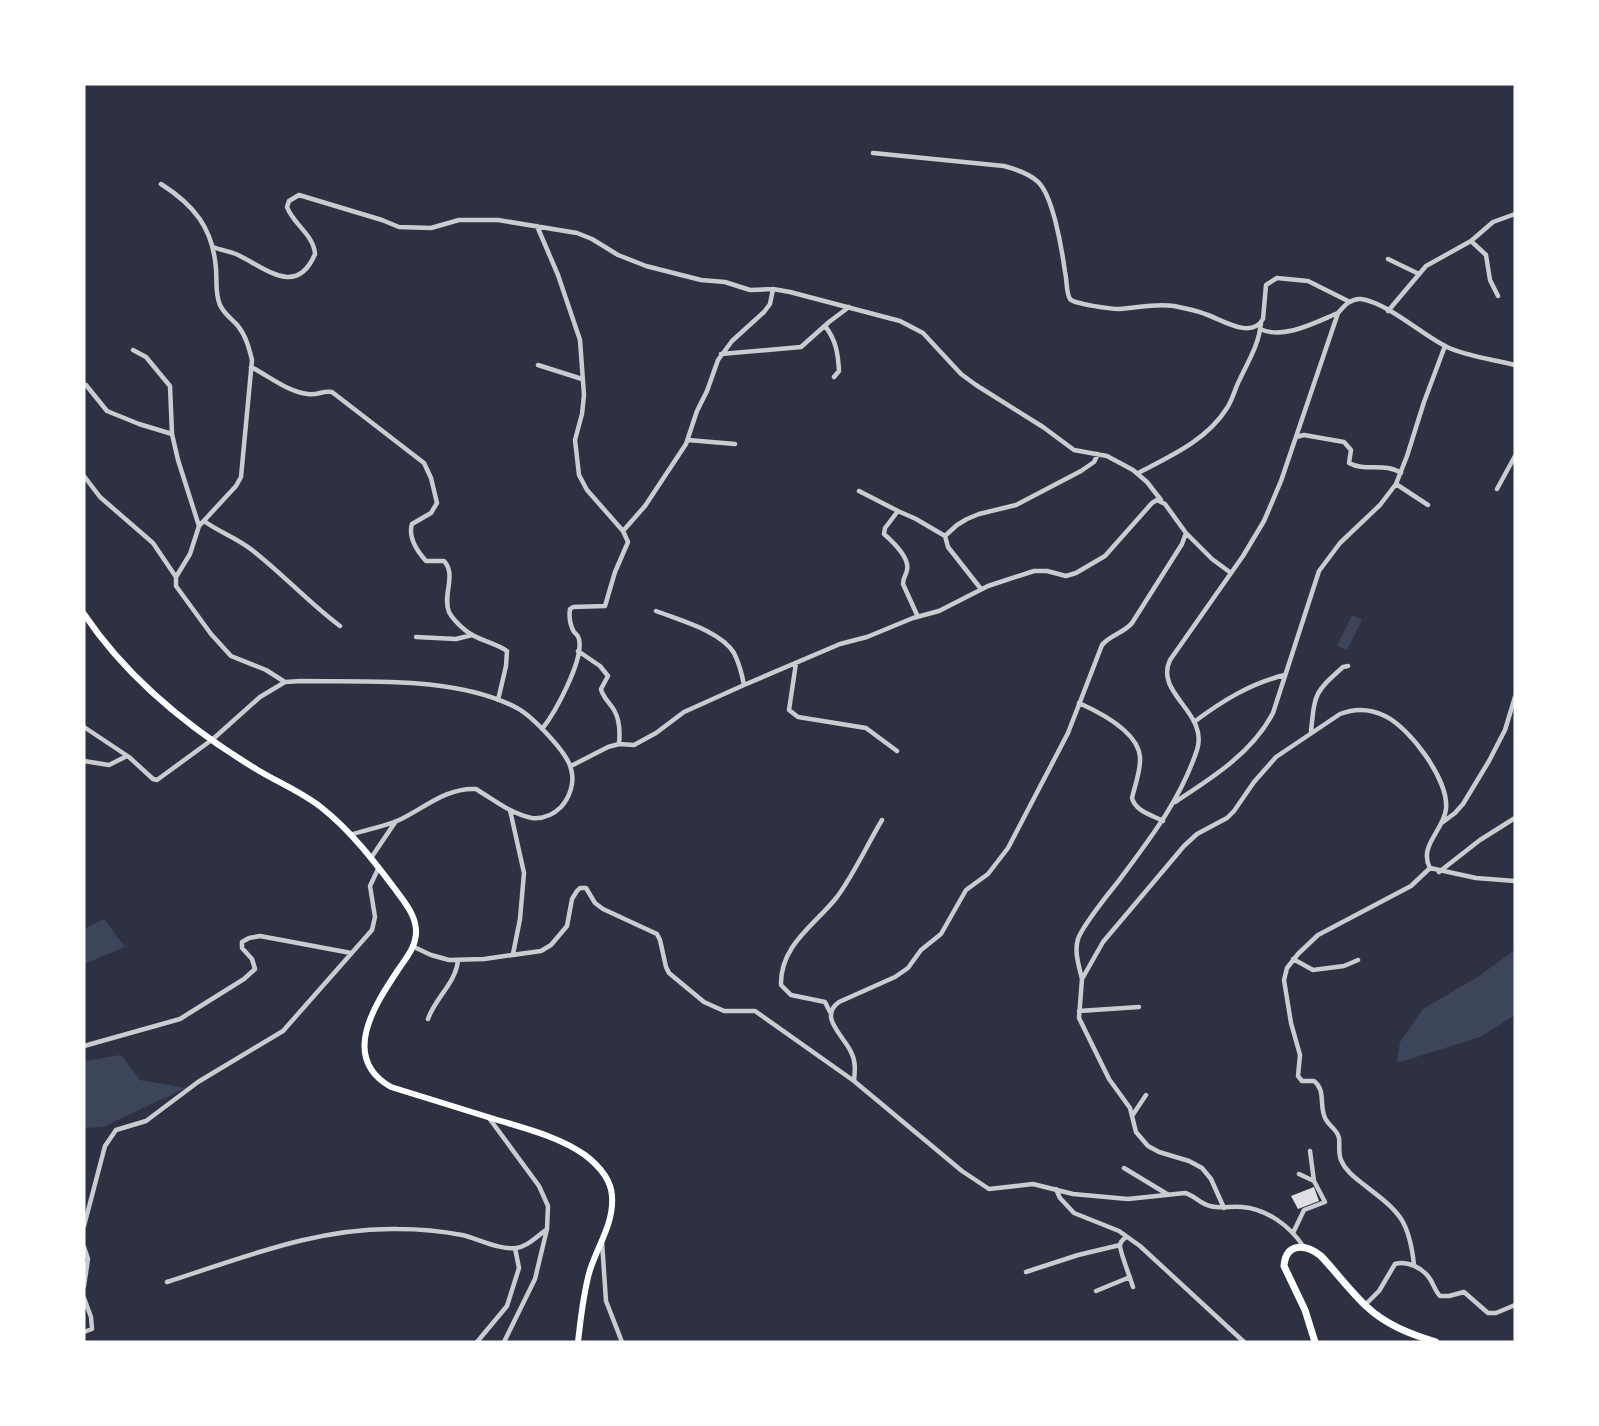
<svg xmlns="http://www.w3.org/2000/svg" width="1599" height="1426" viewBox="0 0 1599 1426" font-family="Figtree,sans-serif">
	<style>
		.green { fill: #3c4559 }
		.building { fill: #e0e0e3 }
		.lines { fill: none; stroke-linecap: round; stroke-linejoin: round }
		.minor { stroke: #caccd0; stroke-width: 4.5 }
		.secondary { stroke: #fff; stroke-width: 6 }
		.primary { stroke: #fff; stroke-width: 7 }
	</style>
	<rect width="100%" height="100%" fill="#2d3142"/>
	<path class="green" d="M1352,615L1362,620L1347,650L1337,646Z
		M104,919L125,947L84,964V929Z
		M1515,950V1015L1480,1037L1397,1063L1400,1042L1423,1009L1479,976Z
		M121,1055L140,1080L186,1088L103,1127L84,1128V1061Z"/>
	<path class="building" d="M1314,1187L1319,1201L1298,1209L1291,1196Z"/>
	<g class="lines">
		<path class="minor" d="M873,153L1004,166C1015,169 1028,173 1037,181C1053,194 1062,250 1065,272C1067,279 1066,293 1070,299C1074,304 1111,309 1119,309C1138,308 1155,303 1174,306C1184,308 1195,310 1205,314C1221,319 1251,340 1263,319L1266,285L1277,278L1308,281L1350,302
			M161,184C194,205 213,228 216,269C217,281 215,294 220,305C224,314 232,319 238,326C246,336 249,348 252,360L241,477L236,486L199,526L190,554L176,577V586L211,634L231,656L266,670L285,682
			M537,226L558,275L580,340L584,395L582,414L575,440L579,475L587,490L623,531L628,542L615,572L605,606L573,607L570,609C569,616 570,625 574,632C577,635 578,635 579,639C584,660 555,713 542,729
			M1471,241L1486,255L1490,280L1498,296
			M213,247C220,250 228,251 236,254C263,266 296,299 315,254C314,235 293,224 287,207L289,201L299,195L382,220L399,227L431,228L459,220H498L577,233L592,239L618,255L646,266L701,280L725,282L750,290L773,289L790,292L900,321L923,333L961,374L976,385L1043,427L1074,450L1107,456L1133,470L1147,482L1161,500
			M1388,259L1419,274
			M1388,311L1426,266L1471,241L1493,222L1515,214
			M825,326C836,340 838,353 839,371L834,377
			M1260,329C1284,340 1316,322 1338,313
			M133,350L146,357L170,386L172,434L178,460L199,526
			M721,354L801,347L829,322L849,307
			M538,365L582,379
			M251,367C269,376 288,392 308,394C317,396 323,390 332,392L424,463L431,478L437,503L431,513L412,524C408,537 417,551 426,561H444C457,575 442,595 449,612C452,618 459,625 465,630C476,640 494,642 507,651L506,666L498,700
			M86,385L107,411L139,424L172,434
			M1296,437L1304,435L1344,442L1351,450L1349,463C1365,472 1385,462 1401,473
			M688,440L735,444
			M1138,473C1171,456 1207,440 1227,408C1233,399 1235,388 1240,379C1249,360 1259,344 1261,323
			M84,476L100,497L153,543L176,577
			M1396,484L1428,505
			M1497,489L1515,456
			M859,491L898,511
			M204,521C219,532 237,538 252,550C283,574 309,603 340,626
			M623,531L645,506L686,444L697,411L707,391L718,360L732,341L764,312L770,304L773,289
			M1186,533L1212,559L1231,573
			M981,589L948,547L945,536L957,525L967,519L979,514L1016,505L1081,471L1094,462L1098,454
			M656,611C679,620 721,631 734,653C739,663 742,674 744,685
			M918,617L903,584C903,577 906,576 907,570C910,557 892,541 884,534L885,528L898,511L916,519L945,536
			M416,637L456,639L472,635
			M578,651L600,666L608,676L601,689C603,698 610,703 614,710C620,720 620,734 619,744
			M796,663L789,710L798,717L866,728L897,751
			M1079,703C1099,712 1138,732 1140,757C1141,770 1135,785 1132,798C1135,811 1152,815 1163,821
			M1194,722C1222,701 1251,683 1285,675
			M84,727L129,757L153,779L157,780L213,739L260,697L285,682L301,681C368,682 457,676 517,708C532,716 568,753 571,769C575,782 570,797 561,807C553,815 543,819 532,818C511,814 494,800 476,789C446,787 422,810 397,821C382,827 365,830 350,835
			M1311,731C1315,693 1314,693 1343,667L1348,666
			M84,761L109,765L127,756
			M1175,802C1212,778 1252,753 1273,713L1319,571L1340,543L1380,505L1396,484L1407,456L1424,402L1445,346
			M510,810L524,873L520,919L513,954
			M1443,822L1455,813L1463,804L1489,761L1505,730L1515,697
			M371,858L396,821
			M1439,872L1480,840L1515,818
			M414,947L431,955L449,960L484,959L541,951L551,945L567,926L572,899L577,891L580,888H586L595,903L603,909L657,934L660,940L666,967L669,973L704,1002L724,1011H755L854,1081C855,1071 856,1061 851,1052C844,1036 818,1017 839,1002L895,977L908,968L921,950L941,934L966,890L988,874L1008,848L1068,733L1102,645C1110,635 1124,633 1132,623L1182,544L1186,533L1165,504L1157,500L1152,503L1105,556L1076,573L1066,576L1047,571H1034L988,586L939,611L913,618L867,637L840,644L744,685L684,712L656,733L634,745L619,744L608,747L571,766
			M1293,959L1313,970L1344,966L1358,960
			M1082,979C1079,966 1074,952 1078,939C1082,927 1108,894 1117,883C1149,840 1180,801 1197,750C1209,712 1154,694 1170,660L1243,556L1264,521L1281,481L1338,313C1344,306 1351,298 1361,299C1388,303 1422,335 1447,347C1469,357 1492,359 1515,365
			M1079,1011L1139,1007
			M830,1012L825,1002L791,995L781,985C780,945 815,925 837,897C854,874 867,845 882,820
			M428,1019C435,998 456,983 458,960
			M84,1046L180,1019L244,979L255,969L252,959L242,948V942L249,938L260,936L351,953
			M854,1081L962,1171L989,1189L1033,1184L1073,1194L1128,1199L1185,1193C1194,1195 1200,1204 1210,1206C1221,1209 1231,1206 1242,1207C1267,1209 1290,1226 1303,1246
			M1132,1116L1146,1095
			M489,1118L539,1186L548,1206L547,1229L535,1279L504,1342
			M1310,1151L1314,1181
			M1124,1168L1167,1194
			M1056,1189L1060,1198L1074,1213L1119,1231L1140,1246L1244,1342
			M1224,1208L1211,1179L1202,1168L1189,1161L1159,1152L1148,1146L1136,1132L1130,1108L1109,1079L1079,1018L1082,979L1103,942L1184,846L1197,834L1227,818L1234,811L1254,782L1276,757L1340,714C1355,708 1371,709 1385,716C1410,728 1449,780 1446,809C1444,830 1418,846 1430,868L1476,878L1515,881
			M84,1226L105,1146L116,1130L146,1121L198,1082L283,1031L372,930L375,917L370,886L379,867
			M1293,1233L1304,1210L1325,1202L1314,1181L1299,1174
			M1126,1237C1123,1240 1121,1240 1120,1245C1119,1249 1131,1280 1133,1287
			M602,1242L606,1301L622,1342
			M84,1247L88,1259L84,1286
			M1414,1265C1409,1218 1398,1211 1363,1184C1354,1177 1345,1170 1341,1160C1338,1153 1340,1145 1339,1138C1337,1128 1326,1125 1324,1115C1320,1104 1325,1089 1314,1081H1302L1298,1076L1300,1055L1291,1023L1284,980L1287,968L1298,954L1318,935L1411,886L1430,868
			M1026,1272L1078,1255L1120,1245
			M167,1282C243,1258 317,1227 398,1229C420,1229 441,1231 462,1235C479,1239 499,1250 516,1248C528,1246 538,1236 547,1229
			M1096,1291L1130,1277
			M84,1298L91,1317L92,1329L84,1332
			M1365,1305L1379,1291L1395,1264C1407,1260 1423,1268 1430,1279C1434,1285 1435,1291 1440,1296H1449L1464,1292L1488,1313H1496L1515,1305
			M477,1342L507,1306L519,1268L515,1248"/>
		<path class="secondary" d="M84,614C127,678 190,729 256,769C277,782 302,792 322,808C351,831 373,860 395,889C405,903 417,916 416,934C415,948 406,958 398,970C374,1006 340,1058 391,1087C424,1097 458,1108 491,1118C523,1128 558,1136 585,1155C598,1165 611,1179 612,1196C614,1223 598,1245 590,1270C583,1294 581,1317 578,1342"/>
		<path class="primary" d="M1315,1342L1305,1310L1284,1266C1286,1242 1306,1244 1321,1256C1336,1272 1350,1291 1366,1306C1386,1325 1410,1334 1436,1342"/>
	</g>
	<rect width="1599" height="1426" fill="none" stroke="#ffffff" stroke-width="171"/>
</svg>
